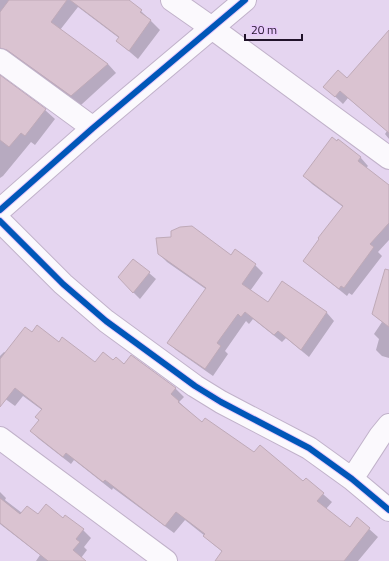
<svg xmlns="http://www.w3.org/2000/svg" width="389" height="561" viewBox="0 0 389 561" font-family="'Titillium Web',sans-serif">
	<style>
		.shadow { fill: #0003 }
		.building { fill: #dac3d1; stroke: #bfaab8 }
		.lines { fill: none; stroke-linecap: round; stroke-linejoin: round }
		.minor-casing { stroke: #c1b2ca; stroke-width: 24 }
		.minor { stroke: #fbf9fd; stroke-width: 22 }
		.cycleway-casing { stroke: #e8c9fc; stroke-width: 8 }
		.cycleway { stroke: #0057b8; stroke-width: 6 }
	</style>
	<rect width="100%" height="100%" fill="#e5d5f0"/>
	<path class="shadow" d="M0,0H127L141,11L160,30L138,59L117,41L119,38L78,7L60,30L108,64L116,73L81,105L0,47Z
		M389,32V139L385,134L387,131L348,98L343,104L325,87L348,79Z
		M0,77L45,110L55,119L35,145L31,142L3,176L0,178Z
		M338,141L361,158L368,166L366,168L389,186V240L378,252L382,256L352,295L349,293L347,296L312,268L304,261L343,207L312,184L304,176Z
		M235,250L255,265L263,273L250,291L268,303L282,282L327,313L334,321L309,357L286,338L282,342L253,319L249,324L246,321L225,351L228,354L213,376L176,350L169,343L207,290L167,262L159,254L231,256Z
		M149,273L156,279L140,299L133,292Z
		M389,290V358L382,356L376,350L379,339L374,334L382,322L373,314Z
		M32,333L59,343L95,364L114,362L124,365L175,388L184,397L179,402L202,423L303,482L306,479L332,502L326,509L350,528L358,519L378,537L358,561H226L223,552L213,544L205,536L185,520L174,533L113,488L112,490L74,460L71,464L39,439L31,431L40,420L42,410L23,396L15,406L4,398L0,403V356L4,352L6,353Z
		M0,492L6,498L5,500L22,513L64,519L83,530L91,538L84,547L87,550L81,558L85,561H36L40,555L0,524Z"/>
	<path class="building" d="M9,0H67L51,22L108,64L71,96L7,50L0,48V12Z
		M70,0H129L142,10L140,12L151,20L129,51L116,41L119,37Z
		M389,30V133L340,91L335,97L323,87L338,70L347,78Z
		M0,75L46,109L25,136L21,133L9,147L0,140Z
		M332,137L337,141L338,139L361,157L358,161L389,185V223L370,244L374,247L344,288L341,286L339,289L303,261L319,239L318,238L343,206L303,176Z
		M192,226L231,255L235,249L256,264L242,284L268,302L282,281L327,312L301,350L278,331L274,335L245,312L241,317L238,314L217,343L221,346L205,369L167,343L206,288L158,254L156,238L171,237V231L180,227Z
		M133,259L150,272L133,293L118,277Z
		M385,269L389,270V327L372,314Z
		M37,325L59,342L62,337L95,362L103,352L113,360L116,357L124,364L131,355L176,388L171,394L179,401L178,402L202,422L205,418L254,452L260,445L303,481L306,478L324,493L317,501L350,527L357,517L370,528L344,561H215L222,551L203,536L205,534L176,512L165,526L105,480L103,482L66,453L63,457L30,431L39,420L35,417L42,409L15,388L0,407V359L25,327L32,332Z
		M0,498L20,514L27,506L38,514L46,504L63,518L65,515L84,529L76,539L80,542L73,550L86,561H48L0,523Z"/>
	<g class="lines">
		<defs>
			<path id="minor" d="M172,0L212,28L389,158
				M0,60L93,128
				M0,210L93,128L245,0
				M0,221L63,284L106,321L195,386L221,402L309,448L352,479L389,510
				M0,438L166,561
				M352,479L380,436L389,425"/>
		</defs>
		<use href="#minor" class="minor-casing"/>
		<use href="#minor" class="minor"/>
		<defs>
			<path id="cycleway" d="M0,210L93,128L245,0
				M0,221L63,284L106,321L195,386L221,402L309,448L352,479L389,510"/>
		</defs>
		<use href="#cycleway" class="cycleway-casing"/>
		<use href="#cycleway" class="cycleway"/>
	</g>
	<path d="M245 34v6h57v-6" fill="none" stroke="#21132a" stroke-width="2"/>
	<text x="251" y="34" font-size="12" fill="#21132a" stroke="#e8c9fc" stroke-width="3" paint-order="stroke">20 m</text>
</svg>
